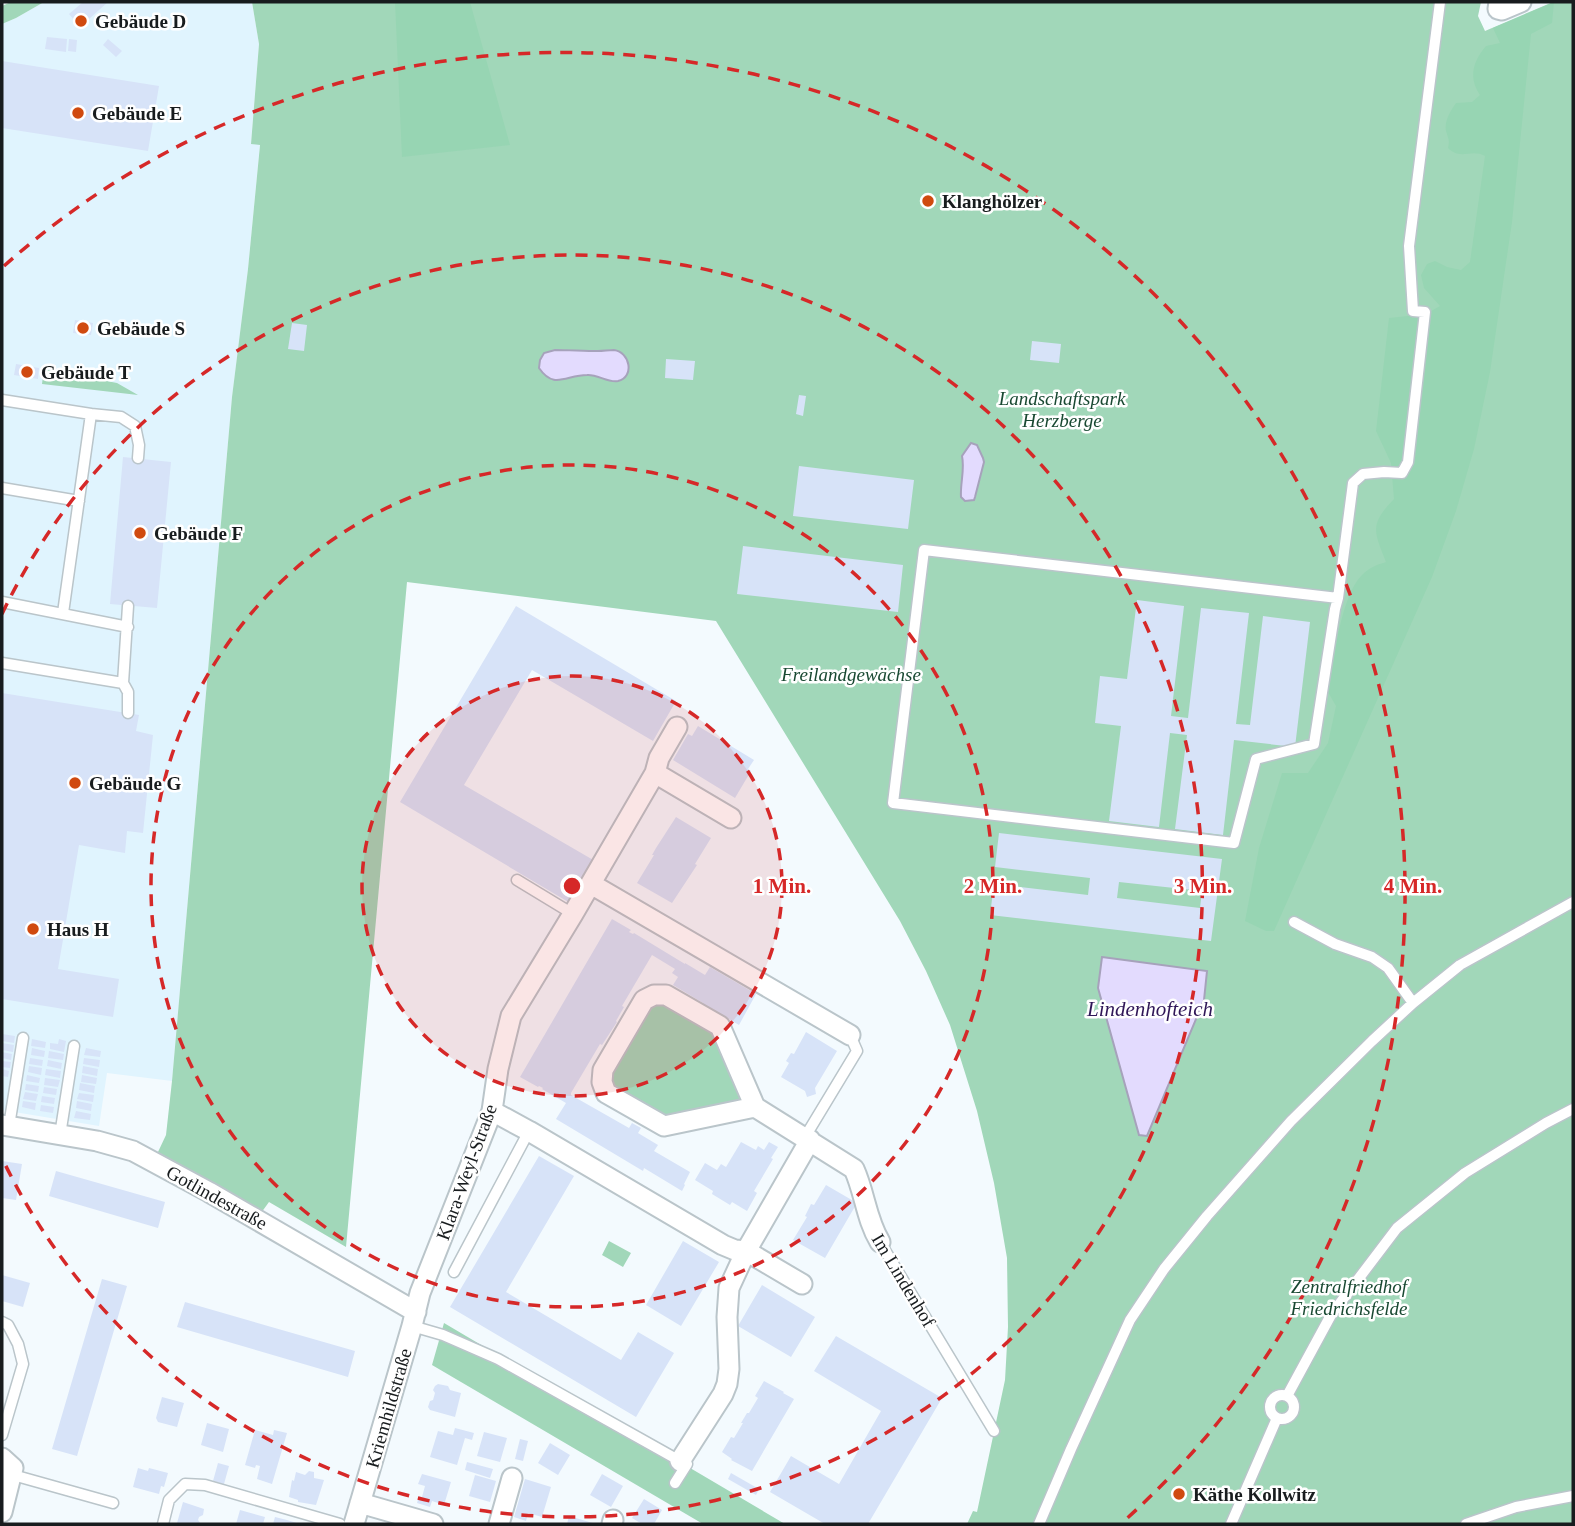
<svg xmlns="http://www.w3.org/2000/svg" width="1575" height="1526" viewBox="0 0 1575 1526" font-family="Georgia,serif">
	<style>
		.built { fill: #e0f4fe }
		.green { fill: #a1d7b9 }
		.forest { fill: #97d5b3 }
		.water { fill: #e3dbfe; stroke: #a6a2bb; stroke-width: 2 }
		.building { fill: #d7e3f8; fill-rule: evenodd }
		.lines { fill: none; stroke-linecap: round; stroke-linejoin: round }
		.lane-casing { stroke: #bac5ca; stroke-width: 13 }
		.street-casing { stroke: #bac5ca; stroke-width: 23 }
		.lane { stroke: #fff; stroke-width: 10 }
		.street { stroke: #fff; stroke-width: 19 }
		.ring { fill: none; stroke: #d62828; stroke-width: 3.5; stroke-dasharray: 12 9 }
		.poi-dot { fill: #d04a0f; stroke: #fff; stroke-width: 2.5 }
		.labels { text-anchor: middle; stroke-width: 5; stroke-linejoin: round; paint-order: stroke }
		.poi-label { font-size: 19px; font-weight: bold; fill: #181c1e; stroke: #fff; text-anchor: start }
		.park-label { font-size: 19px; font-style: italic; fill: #194932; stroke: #fff }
		.street-label { font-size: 19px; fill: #181c1e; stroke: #fff }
		.water-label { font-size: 21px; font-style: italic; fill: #301758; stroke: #fff }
		.centre { fill: #d62828; stroke: #fff; stroke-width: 3.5 }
		.ring-label { font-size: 21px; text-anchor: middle; font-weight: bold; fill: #d62828; stroke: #fff; stroke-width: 5; stroke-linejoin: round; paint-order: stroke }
	</style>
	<rect width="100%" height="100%" fill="#f3fafe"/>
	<path class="built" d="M44,2H252L259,44L251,143L260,144L248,269L232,397L172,1081L107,1073L99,1126L2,1110V24L16,18Z"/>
	<path class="green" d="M11,2H44L16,18L2,24V6Z
		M252,2H1481L1478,16L1485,31L1553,2H1573V1524H967L973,1511L977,1512L1005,1380L1008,1327L1007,1258L994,1183L977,1111L950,1025L926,971L900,921L716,621L407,582L346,1247L269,1202L261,1213L158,1152L166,1135L172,1081L232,397L248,269L260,145L251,144L259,44Z
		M44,369L117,383L138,395L42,384Z
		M658,1001L714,1032L742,1096L741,1101L669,1120L613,1091L607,1073L641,1014Z
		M609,1241L631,1253L623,1267L602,1255Z
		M444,1323L785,1524H703L432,1365Z"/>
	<path class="forest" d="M395,2H470L510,145L402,157Z
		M1554,2L1552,23L1531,34L1512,222L1490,372L1474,449L1456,511L1432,577L1274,931H1266L1245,921L1259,848L1282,773H1308L1328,743L1336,706L1328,692C1334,661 1340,597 1362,575C1369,568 1376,565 1386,562C1374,531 1369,525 1394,499L1391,463L1376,431L1389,318L1426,314L1440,306L1424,288L1421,275L1427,264L1435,261L1447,267L1461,270L1470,262L1485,156C1471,148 1461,161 1448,148C1450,140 1448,138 1446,131C1444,121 1451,110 1456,103L1472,102L1480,95C1468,78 1473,61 1486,46L1500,43L1493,28Z"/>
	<path class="water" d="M555,350C569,350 584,351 598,351C603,351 609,350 614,350C630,352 635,377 618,381C608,383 597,374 587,375C566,375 554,390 539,368L540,360L544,353Z
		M971,443L977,445L983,458L984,462L975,497L974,500L965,501L961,497C960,483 965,470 962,456Z
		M1102,957L1207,971L1204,1000L1147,1136L1139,1135L1098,988Z"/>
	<path class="building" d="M83,2H108L80,27L69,14Z
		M47,37L67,39L66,52L45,49Z
		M69,39L77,40L76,52L68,51Z
		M108,39L122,51L116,57L103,45Z
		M2,61L159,86L148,151L2,128Z
		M75,320L93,323L91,335L73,333Z
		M292,323L307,325L304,351L288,349Z
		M1032,341L1061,344L1059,363L1030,360Z
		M666,359L695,361L693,380L665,378Z
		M16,364L39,368L38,379L14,375Z
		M799,395L806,396L803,416L796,414Z
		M123,457L171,462L157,608L110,604Z
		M799,466L914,480L908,529L793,516Z
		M743,546L903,565L898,612L737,594Z
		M1137,600L1184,606L1171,716L1188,718L1201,608L1249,613L1236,724L1250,725L1263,616L1310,622L1295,747L1234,740L1223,835L1175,829L1187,735L1170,733L1159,827L1109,821L1121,726L1095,723L1100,676L1127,679Z
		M516,606L676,701L653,741L532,670L464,785L595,861L570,903L400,802Z
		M2,693L139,715L136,731L153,735L143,833L127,831L125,853L79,845L58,969L119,979L113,1017L2,999Z
		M698,726L754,760L748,769L751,771L735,798L673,760L688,734L692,736Z
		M676,817L711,838L695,864L697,865L672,903L637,883L654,855H652L656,848Z
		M999,833L1222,859L1211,941L990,915L994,884L1088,895L1090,878L995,867ZM1119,882L1202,891L1200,908L1117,898Z
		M612,919L631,930L629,932L633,934L634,933L685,964V963L705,975L710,967L756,994L739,1025L710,1008L708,1009L701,1005L703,1003L673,985L678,977L672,973L675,969L652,955L622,1006L624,1007L616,1021L617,1022L602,1045L600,1044L571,1093V1095L629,1128L632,1123L641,1128L638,1133L658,1145L654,1151L690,1172L684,1184L685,1185L682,1191L644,1168L643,1171L556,1119L566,1103L542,1089L543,1088L539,1086L538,1087L520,1077Z
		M806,1032L837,1051L815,1088L816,1094L807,1097L805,1091L781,1077L789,1063L786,1061L791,1053L794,1054Z
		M2,1034L15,1036L14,1043L2,1041Z
		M32,1039L46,1042L45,1048L31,1046Z
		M59,1039L66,1041L64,1052L50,1049V1043L58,1044Z
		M2,1043L14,1045L13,1052L2,1050Z
		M32,1048L45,1051L44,1057L31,1055Z
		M86,1048L101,1051L100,1057L84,1055Z
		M49,1051L64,1054L63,1060L48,1058Z
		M2,1052L12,1054L11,1060L2,1058Z
		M30,1058L43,1060L42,1066L29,1064Z
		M84,1058L100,1060L99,1067L83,1064Z
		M48,1060L62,1063L61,1069L47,1066Z
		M2,1061L11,1062L10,1068L2,1067Z
		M29,1066L42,1068L41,1075L28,1072Z
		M83,1066L98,1069L97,1076L82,1073Z
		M2,1069L9,1071L8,1077L2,1076Z
		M46,1069L61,1071L60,1078L45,1075Z
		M27,1075L40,1078L39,1083L26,1081Z
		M82,1075L97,1078L96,1084L81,1082Z
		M45,1078L60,1080L58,1087L44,1085Z
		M80,1083L95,1086L94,1093L79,1090Z
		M26,1084L39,1086L38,1092L25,1090Z
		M44,1087L57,1089L56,1095L43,1093Z
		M25,1092L38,1094L36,1101L23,1099Z
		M79,1093L94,1095L93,1102L77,1099Z
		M42,1096L55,1098L54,1104L41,1102Z
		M23,1101L36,1103L35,1110L22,1107Z
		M77,1101L92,1104L91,1111L76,1108Z
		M41,1105L54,1107L53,1113L40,1111Z
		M76,1111L91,1114L90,1120L74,1118Z
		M741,1142L756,1150L758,1146L764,1150L769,1142L778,1147L771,1158L773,1159L754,1191L757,1193L747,1211L732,1202L730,1205L712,1194L713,1191L695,1180L705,1163L717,1170L721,1164L726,1167Z
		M539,1156L574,1176L506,1292L621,1360L638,1332L674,1353L636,1417L450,1307Z
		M2,1161L22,1164L16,1200L2,1198Z
		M56,1171L165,1202L158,1228L49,1196Z
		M826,1185L857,1203L825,1258L793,1240L807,1217L805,1216L811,1204L814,1205Z
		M683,1241L719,1262L681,1326L646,1305Z
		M2,1275L30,1283L23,1307L2,1301Z
		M102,1279L127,1286L77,1456L52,1449Z
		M762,1285L815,1317L791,1357L738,1326Z
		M185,1302L355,1351L348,1377L177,1327Z
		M836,1336L942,1398L868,1524H825L770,1492L791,1456L839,1484L881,1411L814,1371Z
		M764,1381L784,1392L783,1393L794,1399L752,1471L731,1460L732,1459L722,1452L731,1437L734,1438L743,1423H741L747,1413H749L758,1398L755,1396Z
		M438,1384L448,1386L450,1390L461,1393L455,1417L430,1410L428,1407L430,1401L433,1400L435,1393L433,1390L435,1386Z
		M162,1397L184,1403L177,1427L158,1422L156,1418Z
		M207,1423L229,1429L223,1452L201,1445Z
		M455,1428L474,1433L472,1440L465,1438L457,1465L430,1457L438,1431L453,1435Z
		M255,1430L273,1435L274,1430L287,1433L272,1484L257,1479L260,1466L256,1465L255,1468L245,1465Z
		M484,1432L507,1438L500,1462L477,1456Z
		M520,1439L528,1441L523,1461L515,1459Z
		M550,1443L570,1455L558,1475L538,1463Z
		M467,1462L493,1469L490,1478L465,1470Z
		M218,1463L229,1466L224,1484L213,1481Z
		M138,1468L148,1471L149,1468L168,1473L164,1487L161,1486L159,1494L133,1487Z
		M309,1471L314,1472V1478L324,1480L316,1505L298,1502V1500L289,1497L292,1480L294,1481L296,1472L305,1475Z
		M731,1473L759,1489L756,1495L728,1479Z
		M422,1474L451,1482L444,1505L432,1501L430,1507L417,1503L419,1496L422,1497L425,1486L418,1484Z
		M602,1474L623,1486L611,1507L590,1495Z
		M475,1475L496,1481L490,1502L469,1496Z
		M525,1479L551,1487L542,1517L528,1513L526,1521L514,1517Z
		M644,1499L662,1510L654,1524H642L632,1518Z
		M183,1502L204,1509L203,1515L199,1517L198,1520L201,1524L177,1523Z
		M240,1510L265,1517L263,1524H236Z
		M569,1516L596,1524H567Z
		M275,1517L287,1520L300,1524H273Z"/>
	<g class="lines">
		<defs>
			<path id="lane" d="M2,400L91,414
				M2,488L79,501
				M1338,598L924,550L893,803L1234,843L1256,759L1314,744L1335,609L1338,598L1353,483L1363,474L1384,472L1402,473L1408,462L1425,312L1413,311L1409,246L1440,2
				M2,602L128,627
				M63,613L91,414L121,417L135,426L139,445L138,458
				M2,663L123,683L128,692V713
				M123,683L128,606
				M517,880L573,914
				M1294,922L1335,944L1372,957L1388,968L1413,1003
				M9,1126L23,1038
				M60,1135L74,1046
				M805,1137L857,1051L850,1035
				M880,1242L994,1431
				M454,1272L529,1131
				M2,1322L8,1325L18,1344L23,1364L2,1435
				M412,1326L443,1335L498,1359L680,1461
				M1270 1407a12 12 0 1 1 24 0a12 12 0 1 1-24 0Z
				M1287,1396L1331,1315L1397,1228L1465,1173L1546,1123L1573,1109
				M13,1475L113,1503
				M675,1483L687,1464
				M163,1524L169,1500L185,1484L205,1485L340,1524
				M1039,1524L1071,1449L1130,1320L1164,1269L1207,1216L1291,1121L1372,1041L1413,1003L1460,965L1573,902
				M1231,1524L1277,1418
				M1466,1524L1516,1507L1573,1496"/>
			<path id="street" d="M1499,2L1498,9L1502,10L1521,2
				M655,773L731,818
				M591,884L850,1035
				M755,1107L664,1126L606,1093L602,1082L603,1070L644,1000L654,995H666L720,1026L755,1107L854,1169C865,1193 866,1219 880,1242
				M492,1111L529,1131L723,1245L735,1250L746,1251L802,1284
				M2,1125L97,1141L133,1151L209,1192L416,1312
				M2,1458L13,1468L2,1512
				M680,1461L723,1394L727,1384L729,1369L727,1317L729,1288L746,1251L810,1140
				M360,1503L433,1524
				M354,1524L412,1326L420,1293L492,1111L498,1069L511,1016L573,914L655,773L659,758L677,727
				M499,1524L512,1478
				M612,1524L613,1520"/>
		</defs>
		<use href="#lane" class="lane-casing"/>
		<use href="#street" class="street-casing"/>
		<use href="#lane" class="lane"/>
		<use href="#street" class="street"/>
	</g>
	<circle cx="572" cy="886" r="210" fill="#d62828" fill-opacity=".12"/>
	<g class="ring">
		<circle cx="572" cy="886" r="210"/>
		<circle cx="572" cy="886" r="421"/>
		<path d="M2 614A631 631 0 1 1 2 1158"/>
		<path d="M4 266A841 841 0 1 1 1124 1521"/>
	</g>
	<g class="poi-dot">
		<circle cx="81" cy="21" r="7"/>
		<circle cx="78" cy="113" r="7"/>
		<circle cx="928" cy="201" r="7"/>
		<circle cx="83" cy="328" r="7"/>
		<circle cx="27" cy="372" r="7"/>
		<circle cx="140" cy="533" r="7"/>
		<circle cx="75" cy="783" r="7"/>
		<circle cx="33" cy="929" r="7"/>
		<circle cx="1179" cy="1494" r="7"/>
	</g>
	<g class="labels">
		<g class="poi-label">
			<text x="95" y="28">Gebäude D</text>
			<text x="92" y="120">Gebäude E</text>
			<text x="942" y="208">Klanghölzer</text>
			<text x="97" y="335">Gebäude S</text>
			<text x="41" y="379">Gebäude T</text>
			<text x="154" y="540">Gebäude F</text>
			<text x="89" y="790">Gebäude G</text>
			<text x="47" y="936">Haus H</text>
			<text x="1193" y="1501">Käthe Kollwitz</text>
		</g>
		<g class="park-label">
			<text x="1062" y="405">Landschaftspark<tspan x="1062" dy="22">Herzberge</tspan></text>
			<text x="851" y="681">Freilandgewächse</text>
			<text x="1349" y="1293">Zentralfriedhof<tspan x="1349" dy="22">Friedrichsfelde</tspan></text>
		</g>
		<g class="street-label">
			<text transform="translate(466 1172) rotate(-70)" y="7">Klara-Weyl-Straße</text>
			<text transform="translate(217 1197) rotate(29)" y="7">Gotlindestraße</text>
			<text transform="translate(904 1280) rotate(59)" y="7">Im Lindenhof</text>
			<text transform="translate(388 1408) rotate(-74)" y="7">Kriemhildstraße</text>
		</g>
		<g class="water-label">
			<text x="1150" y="1016">Lindenhofteich</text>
		</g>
	</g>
	<circle cx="572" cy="886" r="10" class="centre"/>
	<g class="ring-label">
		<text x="782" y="893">1 Min.</text>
		<text x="993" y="893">2 Min.</text>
		<text x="1203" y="893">3 Min.</text>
		<text x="1413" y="893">4 Min.</text>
	</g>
	<rect width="1575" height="1526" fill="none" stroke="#181c1e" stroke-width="7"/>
</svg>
